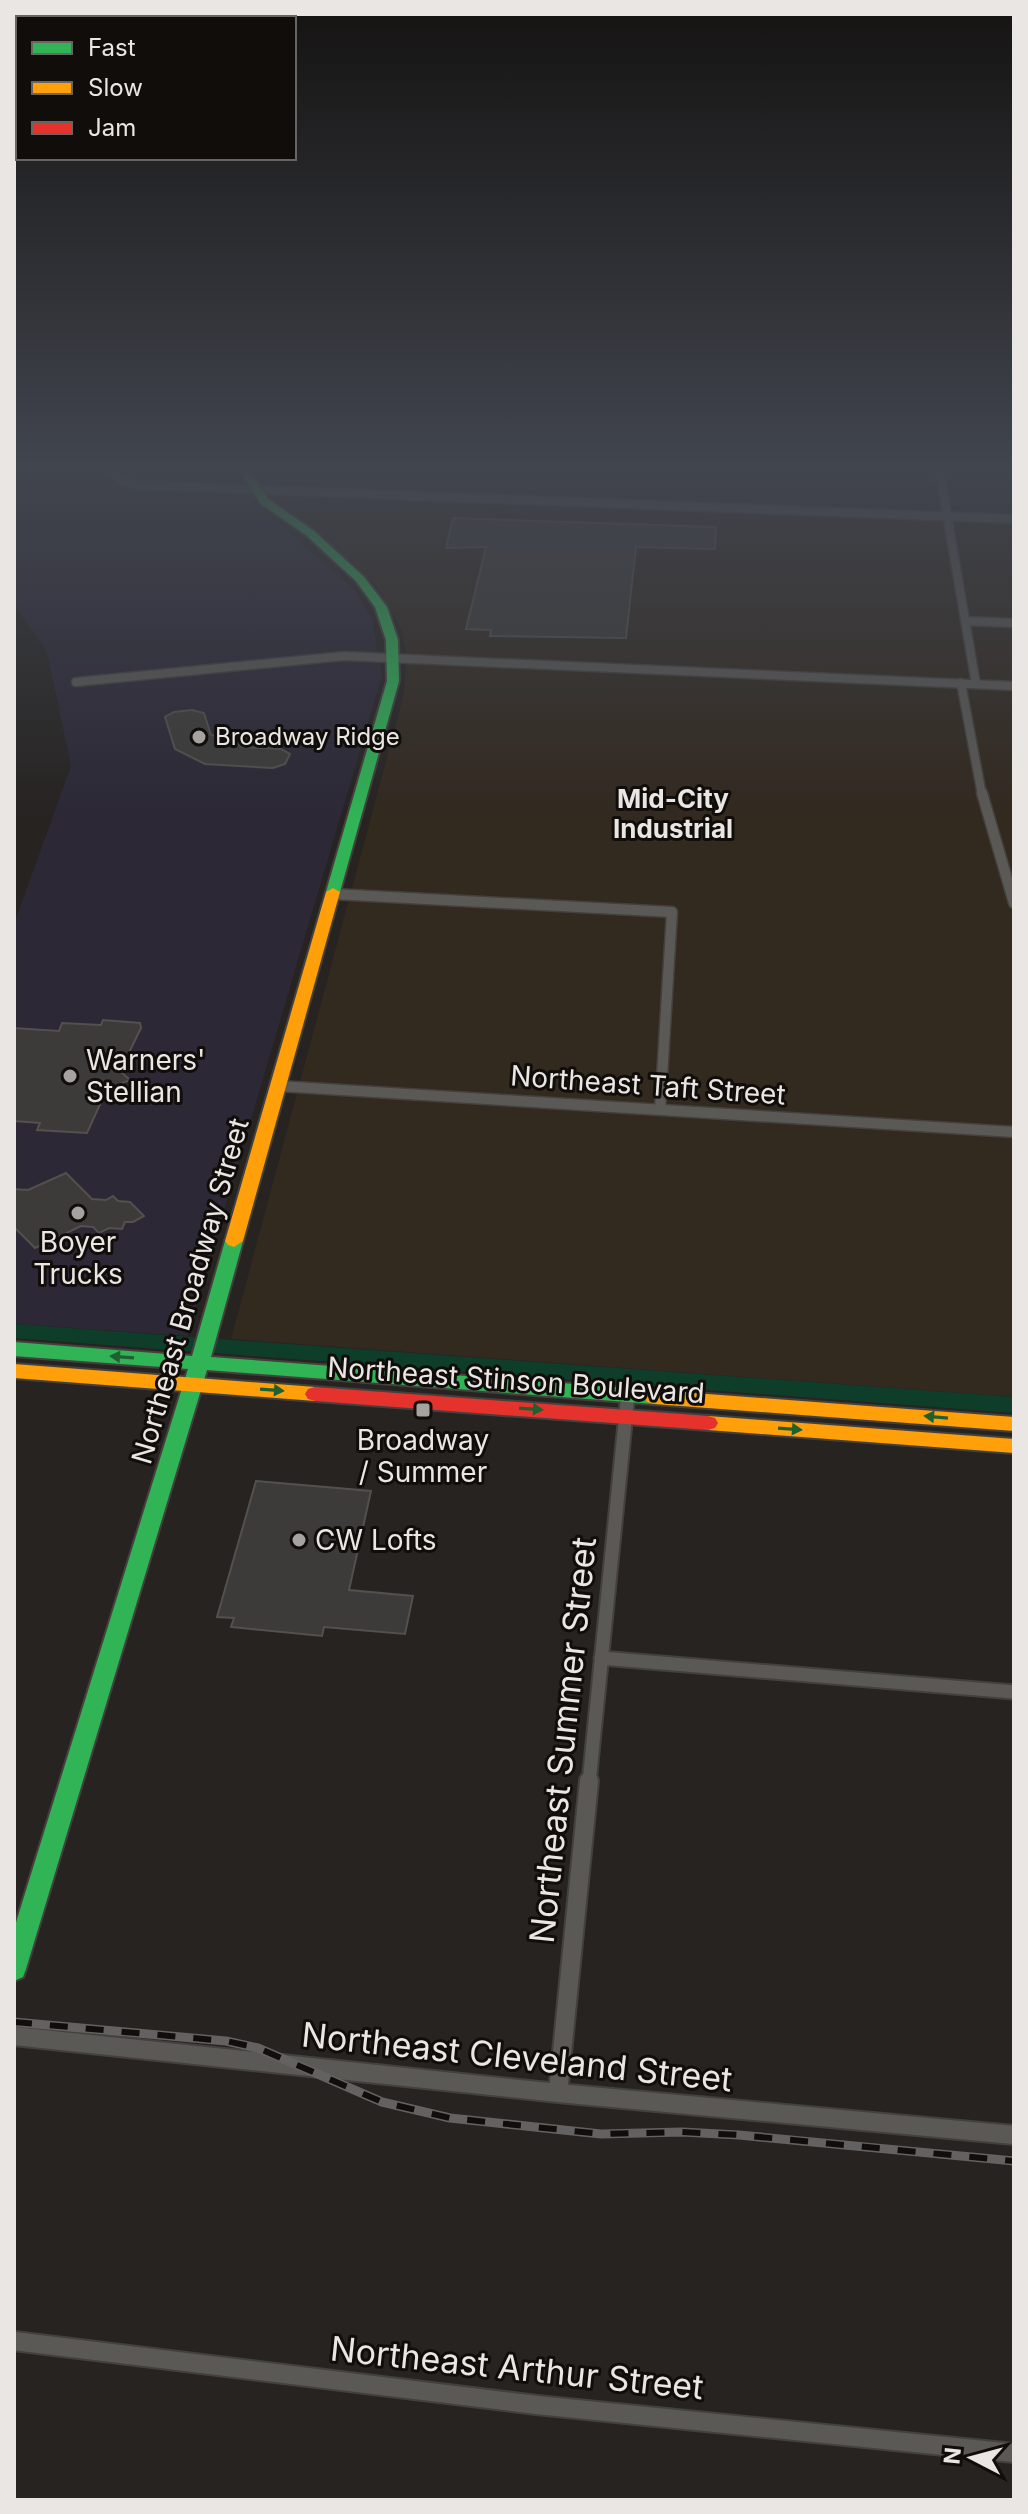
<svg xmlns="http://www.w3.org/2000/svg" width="1028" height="2514" viewBox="0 0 1028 2514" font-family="Inter,sans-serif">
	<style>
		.commercial { fill: #2c2836 }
		.built { fill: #32291f }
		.green { fill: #0e3e2a }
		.building { fill: #3d3b39; stroke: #53504d; stroke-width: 2 }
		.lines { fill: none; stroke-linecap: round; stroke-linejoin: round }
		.street-far3-casing { stroke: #43403e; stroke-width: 11 }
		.street-far2-casing { stroke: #43403e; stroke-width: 13 }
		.street-far1-casing { stroke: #43403e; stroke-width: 17 }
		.street-casing { stroke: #43403e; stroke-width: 22 }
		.fast-casing { stroke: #43403e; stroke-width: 4 }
		.slow-casing { stroke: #43403e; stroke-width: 4 }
		.jam-casing { stroke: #43403e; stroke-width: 4 }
		.street-far3 { stroke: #5b5956; stroke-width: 8 }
		.street-far2 { stroke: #5b5956; stroke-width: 10 }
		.street-far1 { stroke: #5b5956; stroke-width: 13 }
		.street { stroke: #5b5956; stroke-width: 18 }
		.fast { fill: #30b455; fill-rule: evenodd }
		.slow { fill: #ff9f0a; fill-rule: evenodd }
		.jam { fill: #e5322d; fill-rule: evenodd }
		.rail-casing { stroke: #646260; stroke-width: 9 }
		.rail { stroke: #100d0b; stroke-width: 6; stroke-dasharray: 18; stroke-linecap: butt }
		.oneway { fill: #206030 }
		.poi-dot { fill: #a5a29f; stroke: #100d0b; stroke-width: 3 }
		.labels { text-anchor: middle; stroke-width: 6; stroke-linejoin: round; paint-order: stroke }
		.far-poi-label { font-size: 24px; fill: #eae6e3; stroke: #100d0b; text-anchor: start }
		.far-neighbourhood-label { font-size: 26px; font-weight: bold; fill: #eae6e3; stroke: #100d0b }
		.poi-label { font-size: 28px; fill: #eae6e3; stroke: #100d0b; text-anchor: start }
		.street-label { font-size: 28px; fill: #eae6e3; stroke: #100d0b }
		.near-street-label { font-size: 34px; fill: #eae6e3; stroke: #100d0b }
	</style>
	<rect width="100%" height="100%" fill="#262321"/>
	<path class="commercial" d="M14,468H233L254,502L354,589L372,620L382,676L187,1336L14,1324V924L71,766L47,652L14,605Z"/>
	<path class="built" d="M251,468H1014V1397L231,1339L404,694L407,653L401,629L377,587L351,562L279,506L254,478Z"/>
	<path class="green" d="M14,1324L1014,1397V1413L14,1338Z"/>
	<path class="building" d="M453,518L716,527L715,549L636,547L626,638L490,636L491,630L466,629L486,547L446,548Z
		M192,710L204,713L211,735L232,739L242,747L281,749L290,754L285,764L273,768L205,764L175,749L165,717L174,712Z
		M103,1020L140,1023L141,1028L120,1071L130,1080L107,1089L87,1133L37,1130L40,1123L14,1121V1028L59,1031L62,1023L101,1025Z
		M66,1173L92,1199L106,1200L113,1196L118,1201L130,1202L144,1216L133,1222H125L122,1229L109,1228L99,1233L93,1227L81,1226L35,1248L14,1227V1189L28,1190Z
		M256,1481L371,1491L349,1590L413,1596L405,1634L324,1627L322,1636L231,1627L234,1618L217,1617Z"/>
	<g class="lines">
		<defs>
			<path id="street-far3" d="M112,468L121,481L137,485L1014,519
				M939,468L976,684
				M965,621L1014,623
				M76,682L344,656L1014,686
				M961,683L982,795"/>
			<path id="street-far2" d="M982,793L1014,903
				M333,894L672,912L660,1110
				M278,1086L1014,1132"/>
			<path id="street-far1" d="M601,1658L1014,1692
				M589,1783L628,1393"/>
			<path id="street" d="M14,2036L558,2093L1014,2135
				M558,2093L589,1781
				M14,2341L537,2405L1014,2453"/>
			<path id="fast" d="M238,468H248L268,499L314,531L364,577L387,607L398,640L399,681L340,892L333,896L326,892L387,681L386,640L375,607L356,581L306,535L260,503Z
				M234,1235L243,1241L211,1357L654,1390L661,1392L664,1397L661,1402L654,1404L207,1370L26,1969L23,1977L14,1981V1929L188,1369L14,1356V1342L192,1356L225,1241Z"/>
			<path id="slow" d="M333,888L340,892L243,1241L234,1247L228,1245L225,1241L326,892Z
				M14,1364L315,1387L322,1389L325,1394L322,1399L315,1401L14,1378Z
				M654,1390L1014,1417V1431L654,1404L647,1402L644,1397L647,1392Z
				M708,1416L1014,1439V1453L708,1430L701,1428L698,1423L701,1418Z"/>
			<path id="jam" d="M315,1387L708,1416L715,1418L718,1423L715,1428L708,1430L315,1401L308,1399L305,1394L308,1389Z"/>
		</defs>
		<use href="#street-far3" class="street-far3-casing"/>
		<use href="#street-far2" class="street-far2-casing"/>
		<use href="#street-far1" class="street-far1-casing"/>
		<use href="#street" class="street-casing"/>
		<use href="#fast" class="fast-casing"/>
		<use href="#slow" class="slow-casing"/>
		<use href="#jam" class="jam-casing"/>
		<use href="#street-far3" class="street-far3"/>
		<use href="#street-far2" class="street-far2"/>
		<use href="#street-far1" class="street-far1"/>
		<use href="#street" class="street"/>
		<use href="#fast" class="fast"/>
		<use href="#slow" class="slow"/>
		<use href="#jam" class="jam"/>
		<defs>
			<path id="rail" d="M14,2022L226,2041L258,2048L382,2102L450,2118L601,2134L682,2132L739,2135L1014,2161"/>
		</defs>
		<use href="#rail" class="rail-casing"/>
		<use href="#rail" class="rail"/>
	</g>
	<defs><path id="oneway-solid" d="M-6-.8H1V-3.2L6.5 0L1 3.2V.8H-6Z" transform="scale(2)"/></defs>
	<g class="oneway">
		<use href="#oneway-solid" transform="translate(122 1357) rotate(-176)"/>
		<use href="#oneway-solid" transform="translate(272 1390) rotate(4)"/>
		<use href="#oneway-solid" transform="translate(531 1409) rotate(4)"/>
		<use href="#oneway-solid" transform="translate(936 1417) rotate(-175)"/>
		<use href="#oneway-solid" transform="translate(790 1429) rotate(4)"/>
	</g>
	<linearGradient id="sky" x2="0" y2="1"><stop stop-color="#151312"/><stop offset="0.57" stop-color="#41454e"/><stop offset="1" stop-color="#41454e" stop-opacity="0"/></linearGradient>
	<rect width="1028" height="820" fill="url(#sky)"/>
	<g class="poi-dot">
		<circle cx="199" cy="737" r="8"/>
		<circle cx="70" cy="1076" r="8"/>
		<circle cx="78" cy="1213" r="8"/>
		<rect x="415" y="1402" width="16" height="16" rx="4"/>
		<circle cx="299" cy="1540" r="8"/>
	</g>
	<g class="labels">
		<g class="far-poi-label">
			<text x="215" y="745">Broadway Ridge</text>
		</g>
		<g class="far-neighbourhood-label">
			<text x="673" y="808">Mid-City<tspan x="673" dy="30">Industrial</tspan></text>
		</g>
		<g class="poi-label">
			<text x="86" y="1070">Warners'<tspan x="86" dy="32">Stellian</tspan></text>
			<text x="78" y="1252" text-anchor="middle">Boyer<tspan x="78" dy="32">Trucks</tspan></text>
			<text x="423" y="1450" text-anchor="middle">Broadway<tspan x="423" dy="32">/ Summer</tspan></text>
			<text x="315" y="1550">CW Lofts</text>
		</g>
		<g class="street-label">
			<text transform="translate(648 1085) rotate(4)" y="10">Northeast Taft Street</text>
			<text transform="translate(190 1291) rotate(-74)" y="10">Northeast Broadway Street</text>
			<text transform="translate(516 1380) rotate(4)" y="10">Northeast Stinson Boulevard</text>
		</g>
		<g class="near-street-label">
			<text transform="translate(563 1740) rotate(-84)" y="12">Northeast Summer Street</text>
			<text transform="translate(517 2057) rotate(6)" y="12">Northeast Cleveland Street</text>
			<text transform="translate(517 2368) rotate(6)" y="12">Northeast Arthur Street</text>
		</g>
	</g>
	<rect width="1028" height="2514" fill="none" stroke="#eae6e3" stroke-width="32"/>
	<rect x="16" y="16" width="280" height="144" fill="#100d0b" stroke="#676461" stroke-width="2"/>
	<rect x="32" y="42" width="40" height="12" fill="#30b455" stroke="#676461" stroke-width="2"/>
	<text x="88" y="56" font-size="24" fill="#eae6e3">Fast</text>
	<rect x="32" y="82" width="40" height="12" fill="#ff9f0a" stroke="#676461" stroke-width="2"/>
	<text x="88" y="96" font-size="24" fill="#eae6e3">Slow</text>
	<rect x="32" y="122" width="40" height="12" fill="#e5322d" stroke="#676461" stroke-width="2"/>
	<text x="88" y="136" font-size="24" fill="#eae6e3">Jam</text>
	<g transform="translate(972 2458) rotate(276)" stroke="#100d0b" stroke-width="6" paint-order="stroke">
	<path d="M0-6L14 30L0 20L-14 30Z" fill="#eae6e3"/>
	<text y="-12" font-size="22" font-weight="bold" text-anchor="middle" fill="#eae6e3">N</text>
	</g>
</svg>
